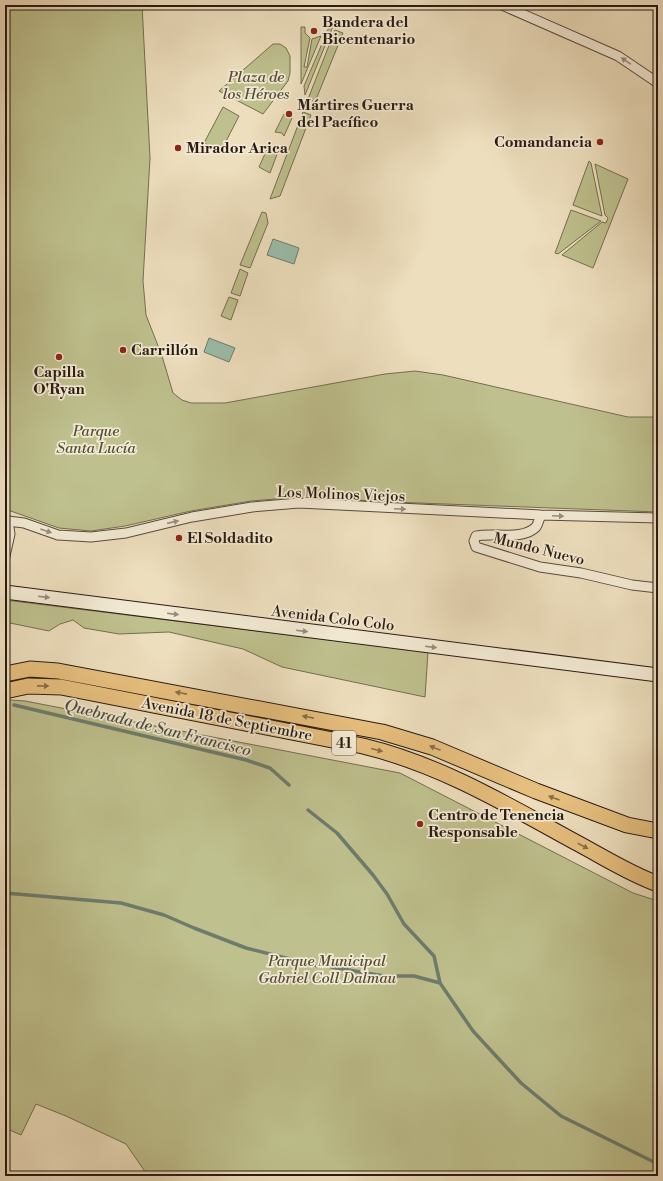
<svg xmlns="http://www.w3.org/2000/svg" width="663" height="1181" viewBox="0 0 663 1181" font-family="'Libre Bodoni',serif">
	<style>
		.green { fill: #bec08d; stroke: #746e50 }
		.water { fill: #9abdaa; stroke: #6d7c6d }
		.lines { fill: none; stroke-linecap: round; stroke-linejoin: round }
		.stream { stroke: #6d7c6d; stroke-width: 3.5 }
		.street-casing { stroke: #5a4c3d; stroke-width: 11 }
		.secondary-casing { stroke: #291b12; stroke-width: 15 }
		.primary-casing { stroke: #291b12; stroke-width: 17 }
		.street { stroke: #f3ead4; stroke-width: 9 }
		.secondary { stroke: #f3ead4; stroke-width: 13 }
		.primary { stroke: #e6bf7e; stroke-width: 15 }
		.oneway { fill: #988d7d }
		.oneway2 { fill: #886d48 }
		.poi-dot { fill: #8f2418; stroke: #f3ead4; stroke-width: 1.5 }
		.labels { text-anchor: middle; stroke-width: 3.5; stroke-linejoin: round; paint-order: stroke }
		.shield { fill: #f3ead4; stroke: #66594c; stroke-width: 1 }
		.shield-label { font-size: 14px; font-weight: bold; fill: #291b12 }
		.poi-label { font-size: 15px; font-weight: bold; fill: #291b12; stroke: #f3ead4; text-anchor: start }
		.park-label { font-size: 15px; font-style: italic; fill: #564d37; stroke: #f3ead4 }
		.street-label { font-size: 15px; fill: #291b12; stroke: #f3ead4 }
		.water-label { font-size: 16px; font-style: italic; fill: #4b4c40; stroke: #f3ead4 }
	</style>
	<rect width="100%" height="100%" fill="#eddebd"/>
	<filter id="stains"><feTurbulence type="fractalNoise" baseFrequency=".005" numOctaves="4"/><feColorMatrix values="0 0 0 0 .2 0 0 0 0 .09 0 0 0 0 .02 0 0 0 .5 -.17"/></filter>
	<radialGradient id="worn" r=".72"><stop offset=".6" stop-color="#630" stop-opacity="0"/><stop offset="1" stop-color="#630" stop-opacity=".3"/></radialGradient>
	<path class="green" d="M5,5H142L150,158L143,281L146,315L162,356L173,393L182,400L191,403H225L385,374L415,371L443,375L628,417H658V512L392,502L299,497L251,501L191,511L125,526L91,531L59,528L5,509Z
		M330,25L333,26L305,95L304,86Z
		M301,27H305V33L310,38L304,67H307L312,39L321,36L301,84Z
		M335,30L343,33L315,102L308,99Z
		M273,44H280L286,48L290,56V73L288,81L263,114L219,91Z
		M223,107L239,116L221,151L204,143Z
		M303,112L311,115L280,196L270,199Z
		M284,114L292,118L284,136L282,133L275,132Z
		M269,145L275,150L279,149L270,173L259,167Z
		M589,161L591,163L602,216L573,205Z
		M595,164L628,179L593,268L562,255L602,222L606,223L608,218L605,215Z
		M571,210L601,221L558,254L555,253Z
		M262,212L266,213L268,223L250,268L240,265Z
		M240,269L248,273L240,296L231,293Z
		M229,297L238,300L231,320L221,316Z
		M5,600L428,652L425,697L282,667L243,649L169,632L119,634L84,628L73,620L60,624L49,631L5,622Z
		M11,700L25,701L400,773L633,893L658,901V1176H148L126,1144L66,1116L36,1104L21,1135L5,1128V701Z"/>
	<path class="water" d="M273,239L299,248L294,264L267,255Z
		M209,338L235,348L229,362L204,352Z"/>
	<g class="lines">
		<path class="stream" d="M14,705L246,760L270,768L289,785
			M308,810L337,833L373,875L387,894L404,924L434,956L440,983L473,1031L521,1083L561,1116L658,1164
			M5,893L121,903L164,915L194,928L246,948L318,966
			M331,967L384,976H414L440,983"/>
		<defs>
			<path id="street" d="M502,5L618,56L658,83
				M541,515C539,519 538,524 536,527C522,541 494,532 476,536L474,541L476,547L540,567L581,573L632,585L658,588
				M5,518L8,521L24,523L58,535L91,537L126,533L192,517L252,507L299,503L541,515L658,518
				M5,556L10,534L8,521"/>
			<path id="secondary" d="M5,592L658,675"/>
			<path id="primary" d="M5,674L30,669L58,671L382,732L432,747L536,791L627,825L658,831
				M5,691L28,686L61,687L363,746C442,765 509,806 579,844C605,858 630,874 658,884"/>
		</defs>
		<use href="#street" class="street-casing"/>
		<use href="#secondary" class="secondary-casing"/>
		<use href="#primary" class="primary-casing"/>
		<use href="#street" class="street"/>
		<use href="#secondary" class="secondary"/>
		<use href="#primary" class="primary"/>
	</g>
	<defs><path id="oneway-solid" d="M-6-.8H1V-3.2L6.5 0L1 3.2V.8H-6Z"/></defs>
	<g class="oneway">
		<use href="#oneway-solid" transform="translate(626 61) rotate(-146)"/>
		<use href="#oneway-solid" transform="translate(400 509) rotate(2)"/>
		<use href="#oneway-solid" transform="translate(558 516) rotate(2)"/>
		<use href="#oneway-solid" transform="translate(173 522) rotate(-13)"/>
		<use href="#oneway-solid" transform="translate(46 531) rotate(19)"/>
		<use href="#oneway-solid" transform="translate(44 597) rotate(7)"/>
		<use href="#oneway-solid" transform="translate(173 614) rotate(7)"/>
		<use href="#oneway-solid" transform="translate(302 631) rotate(7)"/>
		<use href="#oneway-solid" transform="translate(431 647) rotate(7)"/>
	</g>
	<g class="oneway2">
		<use href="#oneway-solid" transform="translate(43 686) rotate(1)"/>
		<use href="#oneway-solid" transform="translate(181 693) rotate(-169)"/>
		<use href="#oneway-solid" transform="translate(308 717) rotate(-169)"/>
		<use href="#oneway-solid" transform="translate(435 748) rotate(-158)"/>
		<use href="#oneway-solid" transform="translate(377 750) rotate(15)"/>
		<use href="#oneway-solid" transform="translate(554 798) rotate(-160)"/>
		<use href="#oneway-solid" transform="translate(583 846) rotate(28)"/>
	</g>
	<g class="poi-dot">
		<circle cx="314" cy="31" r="4"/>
		<circle cx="289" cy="114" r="4"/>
		<circle cx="600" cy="142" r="4"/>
		<circle cx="178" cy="148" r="4"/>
		<circle cx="123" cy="350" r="4"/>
		<circle cx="59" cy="357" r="4"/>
		<circle cx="179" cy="538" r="4"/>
		<circle cx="420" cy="824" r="4"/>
	</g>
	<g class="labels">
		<rect class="shield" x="332" y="731" width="24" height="24" rx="3"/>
		<g class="shield-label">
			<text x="344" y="748">41</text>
		</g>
		<g class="poi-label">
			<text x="322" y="27">Bandera del<tspan x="322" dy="17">Bicentenario</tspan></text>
			<text x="297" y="110">Mártires Guerra<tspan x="297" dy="17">del Pacífico</tspan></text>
			<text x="592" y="147" text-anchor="end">Comandancia</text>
			<text x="186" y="153">Mirador Arica</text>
			<text x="131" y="355">Carrillón</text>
			<text x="59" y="377" text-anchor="middle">Capilla<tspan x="59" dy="17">O'Ryan</tspan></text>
			<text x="187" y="543">El Soldadito</text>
			<text x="428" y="820">Centro de Tenencia<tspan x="428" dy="17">Responsable</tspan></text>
		</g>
		<g class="park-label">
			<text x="256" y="82">Plaza de<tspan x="256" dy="17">los Héroes</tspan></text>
			<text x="96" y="436">Parque<tspan x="96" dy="17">Santa Lucía</tspan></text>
			<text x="327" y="966">Parque Municipal<tspan x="327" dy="17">Gabriel Coll Dalmau</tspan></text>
		</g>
		<g class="street-label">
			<text transform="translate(341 494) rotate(2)" y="5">Los Molinos Viejos</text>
			<text transform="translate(539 549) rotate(14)" y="5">Mundo Nuevo</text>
			<text transform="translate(333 618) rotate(7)" y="5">Avenida Colo Colo</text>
			<text transform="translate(227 719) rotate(11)" y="5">Avenida 18 de Septiembre</text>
		</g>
		<g class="water-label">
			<text transform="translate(158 727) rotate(14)" y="6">Quebrada de San Francisco</text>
		</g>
	</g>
	<rect width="663" height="1181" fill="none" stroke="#eddebd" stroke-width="20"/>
	<rect x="6" y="6" width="651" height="1169" fill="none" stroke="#291b12" stroke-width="2"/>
	<rect x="10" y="10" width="643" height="1161" fill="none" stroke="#291b12"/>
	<rect width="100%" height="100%" filter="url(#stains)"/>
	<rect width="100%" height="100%" fill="url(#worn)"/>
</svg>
